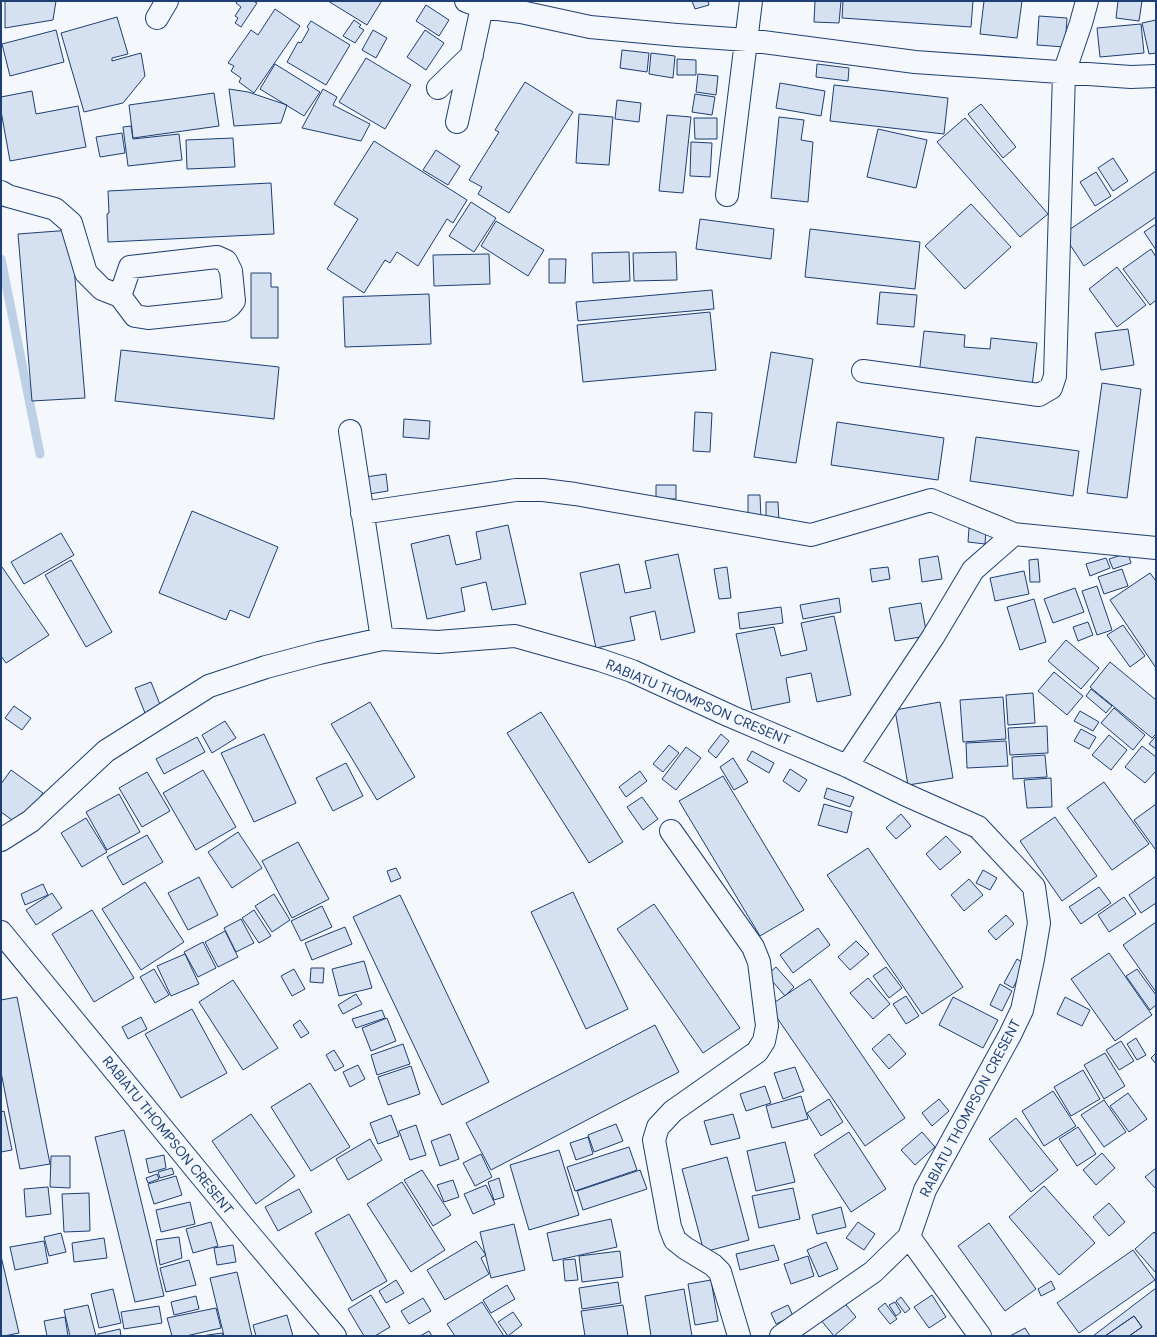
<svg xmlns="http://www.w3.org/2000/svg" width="1157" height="1337" viewBox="0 0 1157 1337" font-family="'DM Sans',sans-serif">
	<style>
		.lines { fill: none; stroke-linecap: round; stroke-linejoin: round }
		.stream { stroke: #bed0e5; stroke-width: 9 }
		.building { fill: #d5e0f0; stroke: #1d3f73 }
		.minor-casing { stroke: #1d3f73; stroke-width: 24 }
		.minor { stroke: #f4f7fb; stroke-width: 22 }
		.labels { text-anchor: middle; stroke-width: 3; stroke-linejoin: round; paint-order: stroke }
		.street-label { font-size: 14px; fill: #1d3f73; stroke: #f4f7fb }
	</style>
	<rect width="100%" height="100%" fill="#f4f7fb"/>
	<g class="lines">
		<path class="stream" d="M1,259L40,454"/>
	</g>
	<path class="building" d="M5,1H56L53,20L5,28Z
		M237,1H253L257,3L241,27L235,23L238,18L235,16L241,7L236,3Z
		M328,1H380L381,2L367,25Z
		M692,1H708L709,5L695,9Z
		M815,1H841L839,23L814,22Z
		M843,1H973L971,27L842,18Z
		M984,1H1022L1017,38L980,34Z
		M1118,1H1142L1139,21L1116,18Z
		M426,5L449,20L439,36L416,21Z
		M275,9L300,26L254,93L239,82L241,78L231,71L234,66L228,63L251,30L258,35Z
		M1039,16L1067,18L1065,47L1037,45Z
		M117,17L128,54L112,58V61L141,53L145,76L123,103L84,112L61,33Z
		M354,20L361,25L359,27L364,30L355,43L343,36Z
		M1156,20V53L1149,54L1142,23Z
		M311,21L350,45L326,85L287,62L298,42L301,43L309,29L307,27Z
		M1141,24L1144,53L1100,57L1097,28Z
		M56,30L64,62L10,76L2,44Z
		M373,30L387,38L376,58L362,50Z
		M425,30L444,43L426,70L407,57Z
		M622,50L649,53L647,72L620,68Z
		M651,53L675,56L673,78L649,74Z
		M366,58L411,85L385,129L339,102Z
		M677,59L696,60V75H677Z
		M275,64L320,92L304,116L260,89Z
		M817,64L849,68L848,81L816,77Z
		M698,74L718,76L716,95L696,92Z
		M525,82L573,112L509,213L478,194L482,187L469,180L499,132L495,130Z
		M780,83L825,91L821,116L776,108Z
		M834,85L948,98L944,134L830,121Z
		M229,89L248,92L287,105L281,123L234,126Z
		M323,89L337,97L333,105L370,124L361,141L302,128Z
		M32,91L36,114L78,106L86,147L10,161L1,111V97Z
		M214,93L219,126L133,138L129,105Z
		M695,94L715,97L712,115L692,112Z
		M617,100L641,103L639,122L615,119Z
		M981,104L1016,147L1003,158L968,114Z
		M579,114L613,117L609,165L576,163Z
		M667,115L691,117L683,193L659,191Z
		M779,117L804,120L801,140L813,142L808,202L771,198Z
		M694,118H717V139H695Z
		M965,118L1048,214L1020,237L937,142Z
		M131,126L133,139L179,134L182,160L128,166L123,127Z
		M878,129L927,140L916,188L867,177Z
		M122,133L125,153L100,157L96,137Z
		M233,138L235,167L187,169L186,140Z
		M374,141L467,200L453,223L447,219L418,266L397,252L390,263L385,260L364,293L327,269L358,219L334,204Z
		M691,142L712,143L710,177L690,176Z
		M436,150L460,166L448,185L423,170Z
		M1113,158L1128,181L1113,191L1098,168Z
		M1156,171V217L1084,266L1063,234Z
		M1096,172L1111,196L1095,206L1080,182Z
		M271,183L274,234L108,242L107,214L109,213L108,191Z
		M471,202L496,218L474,252L449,236Z
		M971,204L1011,247L965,289L925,246Z
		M700,219L774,229L771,259L696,249Z
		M496,221L544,250L528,276L481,246Z
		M1156,224V250L1144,232Z
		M810,229L920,242L915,289L805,277Z
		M71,230L85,398L32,401L18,234Z
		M1151,249L1156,257V300L1150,305L1123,269Z
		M629,252L630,281L593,283L592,253Z
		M676,252L677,280L634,281L633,253Z
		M489,254L490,284L434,286L433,255Z
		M549,259H566L565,283H549Z
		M1117,267L1146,305L1117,327L1089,289Z
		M251,273H271V287H278V338H251Z
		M712,290L714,309L578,321L576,302Z
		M880,292L917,295L914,327L877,324Z
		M429,294L431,344L345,347L343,297Z
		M710,312L716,370L583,382L577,325Z
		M1128,329L1134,365L1101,370L1095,333Z
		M924,331L965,335L964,347L990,349L991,338L1037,343L1032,387L919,375Z
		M121,350L279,367L274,419L115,401Z
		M771,352L813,359L796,463L754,457Z
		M1102,383L1141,389L1127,498L1087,493Z
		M695,412L712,413L710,452L693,451Z
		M404,419L430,421L429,439L403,437Z
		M837,422L944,438L938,480L831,465Z
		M976,437L1079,451L1073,496L970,481Z
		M386,474L388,491L369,494L366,477Z
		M656,485H676V499H656Z
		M748,495H760L761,519H748Z
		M766,502H778L779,521L766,522Z
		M192,511L278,547L249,618L230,610L226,620L159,593Z
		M508,525L526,604L492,610L486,582L461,588L465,611L427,619L411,544L449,535L456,565L481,559L476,532Z
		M969,528L986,529L985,544L968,542Z
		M61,533L74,555L24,584L11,562Z
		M1128,553L1131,563L1113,569L1109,559Z
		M678,554L695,632L661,640L655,611L630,617L635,640L596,648L580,573L619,564L625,593L651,588L645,561Z
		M938,556L942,579L922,582L919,559Z
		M1106,558L1110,568L1090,576L1086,564Z
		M1038,559L1040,582H1030L1029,560Z
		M71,560L112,632L86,647L45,575Z
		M2,567L49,635L6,663L1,656V568Z
		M727,567L731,598L719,599L714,569Z
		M888,567L890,579L872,582L870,569Z
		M1122,569L1128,586L1104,594L1098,577Z
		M1024,571L1029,594L995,601L990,578Z
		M1150,573L1156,581V668L1110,600Z
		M1097,586L1112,630L1097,635L1082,591Z
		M1075,588L1084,612L1053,623L1044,599Z
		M839,598L841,612L803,619L800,605Z
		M1034,599L1046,642L1020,650L1007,607Z
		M921,603L927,636L895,641L889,608Z
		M781,607L783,623L740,629L738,613Z
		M834,616L851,695L817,702L811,673L786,678L790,702L752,710L736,634L774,627L781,656L807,650L801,623Z
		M1088,622L1093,635L1078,641L1073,627Z
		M1123,625L1145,656L1130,667L1107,635Z
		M1066,640L1099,668L1081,689L1048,661Z
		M1110,662L1156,700V734L1152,738L1090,687Z
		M1054,672L1083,696L1067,715L1038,691Z
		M151,682L161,707L145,713L135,688Z
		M1091,689L1112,706L1106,713L1086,696Z
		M1033,693L1035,723L1008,725L1006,695Z
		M1003,697L1006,739L963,742L960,700Z
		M370,702L415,777L377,800L331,724Z
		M940,702L953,778L908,785L895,710Z
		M14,706L31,718L22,730L5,718Z
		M1114,708L1145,735L1133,750L1101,723Z
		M1080,711L1099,722L1093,731L1074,721Z
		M541,712L623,842L589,863L507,733Z
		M225,721L236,738L212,753L202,735Z
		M1047,726L1048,753L1010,755L1008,728Z
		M1081,729L1096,737L1089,749L1074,741Z
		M264,734L296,803L254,822L221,753Z
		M721,734L729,741L716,758L708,751Z
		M1109,735L1127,750L1111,770L1092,755Z
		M1156,736V749L1149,744Z
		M197,737L205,752L164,774L156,759Z
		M1006,741L1008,766L967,768L966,743Z
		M669,745L679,753L663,772L653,764Z
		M1142,746L1156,757V771L1145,783L1125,767Z
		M686,747L701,758L676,790L662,779Z
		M752,751L774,763L769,773L747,760Z
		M1045,755L1047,777L1013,779L1012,757Z
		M733,758L748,782L734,790L720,767Z
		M346,763L363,796L333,811L316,778Z
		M790,769L807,780L799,792L783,781Z
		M11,770L43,793L19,825L1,812V784Z
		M203,770L236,827L196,850L163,793Z
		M640,771L647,781L626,797L619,787Z
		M147,772L170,811L142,827L119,788Z
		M723,776L804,910L760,936L679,801Z
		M1051,778L1052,807L1027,808L1024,780Z
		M1104,782L1149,844L1112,870L1067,808Z
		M827,788L854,797L850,807L824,798Z
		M119,794L140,832L107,850L86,812Z
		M642,797L658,819L643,830L627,807Z
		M824,804L852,812L847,833L818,825Z
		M1156,804V848L1155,849L1134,820Z
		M901,814L911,826L896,839L886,828Z
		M1055,817L1097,876L1062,901L1020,841Z
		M86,818L107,852L82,867L61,833Z
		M238,832L262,868L232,888L208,852Z
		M147,835L163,862L123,885L107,857Z
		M946,836L961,852L940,870L926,854Z
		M298,842L329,899L292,918L262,861Z
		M868,848L963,987L922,1014L827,875Z
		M396,868L401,878L391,882L387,871Z
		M983,870L997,878L990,890L976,883Z
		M1156,876V903L1141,913L1129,895Z
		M199,877L218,915L188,930L168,893Z
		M969,879L983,895L964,911L951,895Z
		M145,882L184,942L141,970L102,909Z
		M43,884L48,895L25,905L21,894Z
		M1099,887L1111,903L1081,924L1069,907Z
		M573,892L628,1009L586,1029L531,912Z
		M52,893L62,908L36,925L26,910Z
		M274,894L290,920L272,932L255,906Z
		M400,895L489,1082L442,1105L353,917Z
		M1124,897L1136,914L1109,932L1098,915Z
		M654,904L740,1028L703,1053L617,929Z
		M322,906L332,927L301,941L291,921Z
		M92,910L134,978L94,1002L52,934Z
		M254,910L271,936L259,943L242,918Z
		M1006,915L1014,924L996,940L988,931Z
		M241,919L254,943L236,952L224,928Z
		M1156,922V992L1123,945Z
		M345,927L352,944L312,960L305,943Z
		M818,928L830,945L793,973L780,955Z
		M225,931L238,957L218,967L205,942Z
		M856,941L869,954L850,970L838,957Z
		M203,942L216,968L198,977L184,952Z
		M1109,953L1152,1015L1115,1041L1071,979Z
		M185,954L199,984L171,996L157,966Z
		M1017,959L1025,964L1013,988L1004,983Z
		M364,961L372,988L339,996L332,969Z
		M776,967L794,987L785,996L767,975Z
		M886,967L902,988L889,998L873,976Z
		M311,968H324L323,983L310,982Z
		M154,969L169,995L155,1003L140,977Z
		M294,969L305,989L292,996L281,976Z
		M1137,969L1156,995V1005L1150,1010L1126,976Z
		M868,978L890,1004L873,1019L850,993Z
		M810,979L905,1118L865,1146L769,1006Z
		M233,980L278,1048L243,1070L199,1002Z
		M1000,984L1012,991L1002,1011L990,1005Z
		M356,994L362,1004L343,1014L338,1005Z
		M906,996L919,1016L906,1024L893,1004Z
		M17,997L50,1164L20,1169L1,1072V1000Z
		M953,997L998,1020L983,1048L939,1025Z
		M1065,997L1090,1010L1082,1026L1057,1014Z
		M192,1009L227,1073L181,1098L145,1034Z
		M382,1010L385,1018L356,1028L352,1019Z
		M141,1017L147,1029L128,1039L122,1027Z
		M387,1018L396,1041L371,1051L362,1028Z
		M300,1020L309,1033L301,1038L293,1025Z
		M655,1025L679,1072L491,1170L466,1123Z
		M889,1034L906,1054L889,1069L872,1049Z
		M1136,1038L1146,1055L1137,1060L1127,1044Z
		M1121,1041L1134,1061L1119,1070L1106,1050Z
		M403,1044L410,1064L377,1075L371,1055Z
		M334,1050L344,1066L335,1071L326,1055Z
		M1105,1053L1125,1086L1104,1099L1084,1065Z
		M1156,1053V1064L1151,1058Z
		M358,1065L365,1079L350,1087L343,1072Z
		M411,1066L420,1094L388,1105L378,1077Z
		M795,1067L804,1091L783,1099L774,1073Z
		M1083,1070L1100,1099L1071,1116L1054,1087Z
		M310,1083L350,1147L311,1171L271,1107Z
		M765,1086L771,1103L746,1111L740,1094Z
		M1053,1091L1076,1126L1044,1146L1022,1111Z
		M1128,1093L1147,1119L1129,1132L1110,1106Z
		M801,1096L808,1119L772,1128L766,1106Z
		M829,1099L843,1122L821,1136L807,1113Z
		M939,1099L949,1111L932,1126L922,1113Z
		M1104,1100L1126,1132L1104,1147L1081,1115Z
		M4,1111L12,1150L1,1152V1112Z
		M251,1114L295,1176L256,1204L212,1141Z
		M733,1114L740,1138L711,1145L704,1121Z
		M391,1115L399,1136L378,1144L370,1123Z
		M1016,1118L1058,1170L1031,1192L989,1139Z
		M616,1124L623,1141L594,1152L588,1135Z
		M416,1125L426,1155L410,1160L399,1131Z
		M1078,1127L1096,1154L1077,1166L1059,1139Z
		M124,1130L164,1296L135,1302L95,1137Z
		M849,1132L886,1189L851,1212L814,1155Z
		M922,1132L935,1147L915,1165L901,1150Z
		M450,1134L459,1159L440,1166L431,1141Z
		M588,1137L593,1154L576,1160L570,1143Z
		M370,1139L382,1160L348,1180L336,1159Z
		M785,1142L795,1182L756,1191L747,1151Z
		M629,1147L637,1170L575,1191L567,1167Z
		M559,1150L579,1215L529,1230L510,1165Z
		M1102,1153L1115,1168L1096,1185L1083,1170Z
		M481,1154L492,1177L475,1186L463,1163Z
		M164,1155L166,1168L149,1173L146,1159Z
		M51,1156H70V1188L50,1187Z
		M727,1157L749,1240L704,1252L682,1169Z
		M172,1168L174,1174L160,1178L158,1172Z
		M1156,1168V1189L1145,1177Z
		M422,1170L451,1215L433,1226L404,1180Z
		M640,1170L647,1189L583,1210L577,1191Z
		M157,1174L159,1179L148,1183L146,1178Z
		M176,1176L182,1195L154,1204L148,1184Z
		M499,1178L504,1197L494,1200L488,1182Z
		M453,1180L459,1197L444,1202L437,1185Z
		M402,1182L445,1250L411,1272L367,1204Z
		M486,1185L495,1204L473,1214L464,1194Z
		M1044,1186L1095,1243L1059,1275L1009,1217Z
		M48,1187L51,1214L26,1217L24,1189Z
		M793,1188L800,1219L759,1228L752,1196Z
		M299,1189L312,1212L278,1231L265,1207Z
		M89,1193L90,1231L64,1232L62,1194Z
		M190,1202L195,1224L161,1232L156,1210Z
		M1109,1203L1125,1222L1109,1236L1093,1217Z
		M841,1207L846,1227L817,1234L812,1215Z
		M349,1214L387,1281L352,1301L315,1233Z
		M611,1219L617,1247L553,1261L547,1233Z
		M211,1222L218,1246L193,1253L186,1229Z
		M858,1222L875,1234L864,1250L846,1238Z
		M989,1223L1036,1289L1005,1311L958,1246Z
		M514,1224L525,1270L491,1278L480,1232Z
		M1154,1232L1156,1235V1273L1135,1249Z
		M61,1233L66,1252L49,1256L44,1237Z
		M179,1237L182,1258L160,1265L156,1240Z
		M104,1238L107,1258L74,1262L72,1243Z
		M44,1241L48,1263L15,1270L10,1247Z
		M476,1241L486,1255L481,1258L489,1274L445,1300L427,1270Z
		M826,1242L838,1269L819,1277L807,1250Z
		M233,1245L236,1262L217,1265L214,1248Z
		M774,1245L779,1260L740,1270L736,1254Z
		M1133,1250L1155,1280L1079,1333L1057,1303Z
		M620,1251L623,1277L582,1282L579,1256Z
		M1,1256L19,1333L4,1336H1Z
		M808,1256L814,1276L791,1284L784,1264Z
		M575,1259L578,1280L565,1281L563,1260Z
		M189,1260L196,1285L166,1292L160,1268Z
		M237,1272L252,1336H224L210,1278Z
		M396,1280L404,1293L386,1303L379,1291Z
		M711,1280L718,1321L695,1325L688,1284Z
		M1051,1281L1055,1289L1041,1296L1038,1289Z
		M618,1282L621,1303L582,1309L579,1288Z
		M507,1285L515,1299L491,1313L483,1300Z
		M1156,1288V1336H1129L1142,1327L1134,1316L1105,1336H1093Z
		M113,1289L121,1323L99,1328L91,1294Z
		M684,1289L692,1336H651L645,1296Z
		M371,1295L390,1327L375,1336H364L348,1309Z
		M932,1295L946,1317L929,1328L914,1307Z
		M196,1296L199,1309L174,1315L171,1302Z
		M901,1297L910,1309L905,1313L896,1301Z
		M423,1298L431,1311L409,1324L401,1311Z
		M842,1300L856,1317L834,1336L820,1319Z
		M482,1302L504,1336H455L447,1324Z
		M895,1302L901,1312L896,1316L889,1305Z
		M885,1303L897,1319L890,1324L878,1309Z
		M88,1305L96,1336H70L64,1310Z
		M623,1305L628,1336H585L581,1311Z
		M788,1305L793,1316L776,1324L771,1313Z
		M159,1306L162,1323L124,1329L121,1312Z
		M216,1308L221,1328L186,1336H172L167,1318Z
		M513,1312L522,1325L508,1336L498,1322Z
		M287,1315L293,1336H256L253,1325Z
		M1134,1316L1142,1327L1129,1336H1105Z
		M65,1317L68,1336H47L44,1321Z
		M1025,1328L1030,1336H1010Z
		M120,1329L121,1336H98V1334Z
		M429,1331L432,1336H420Z
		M222,1333L223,1336H201Z"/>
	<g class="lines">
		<defs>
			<path id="minor" d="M466,1L482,7L521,12L590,27L677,35L747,40L915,62L1131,77L1156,76
				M157,18L167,1
				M438,88L472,55
				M457,122L482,7
				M1,192L8,196L55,209L71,223L86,273L102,289L120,296L135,316L148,318L224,310L230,306L234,301L231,271L226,261L217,257L130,267L120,296
				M727,195L751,1
				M863,371L1039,395L1051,388L1055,376L1064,73L1081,23L1087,1
				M350,431L382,639
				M362,513L516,490H543L575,494L811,535L931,500L1014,534L1156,548
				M847,766L933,637L973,570L1014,534
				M671,831L753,947L759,962L767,1026L764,1041L757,1052L673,1111L658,1127L654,1140L670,1227L675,1240L685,1248L713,1265L720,1272L739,1336
				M1,840L31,821L106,751L209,686L266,667L319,653L382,639L438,642L515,636L600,660L632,671L730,716L847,766L904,794L978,827L1034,887L1039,923L1033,959L1022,1010L1010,1035L925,1190L909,1237L873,1272L781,1336
				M1,932L245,1229L335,1336
				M909,1237L980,1336"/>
		</defs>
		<use href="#minor" class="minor-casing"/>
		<use href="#minor" class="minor"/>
	</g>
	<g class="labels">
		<g class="street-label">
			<text transform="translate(698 702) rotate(23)" y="5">RABIATU THOMPSON CRESENT</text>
			<text transform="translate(970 1108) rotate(-62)" y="5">RABIATU THOMPSON CRESENT</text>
			<text transform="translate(168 1135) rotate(51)" y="5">RABIATU THOMPSON CRESENT</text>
		</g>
	</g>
	<rect width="1157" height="1337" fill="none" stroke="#1d3f73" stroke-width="4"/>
</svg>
